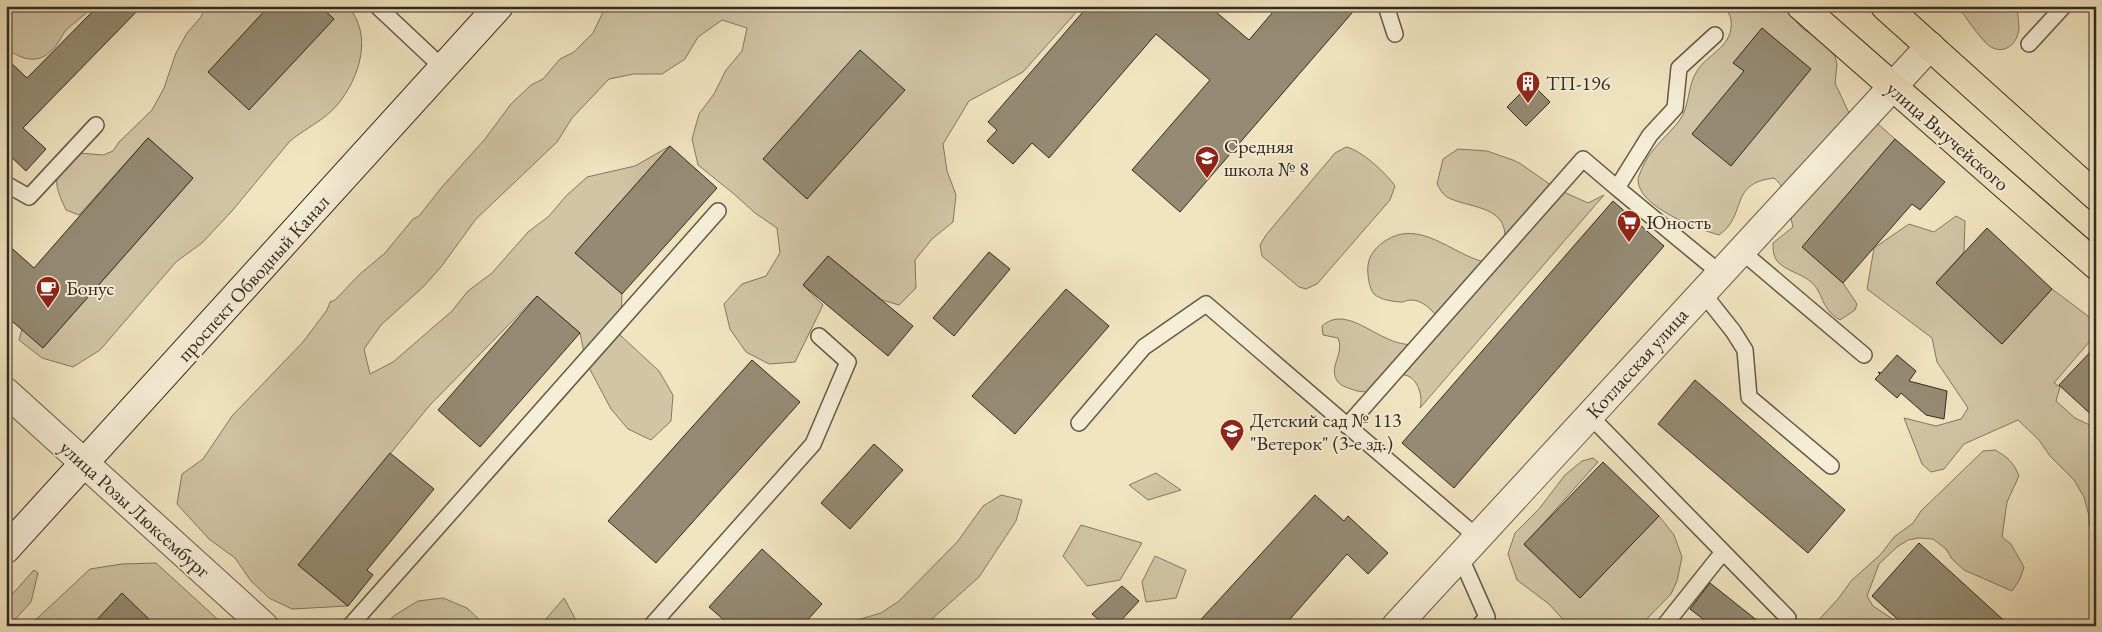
<svg xmlns="http://www.w3.org/2000/svg" width="2102" height="632" viewBox="0 0 2102 632" font-family="'EB Garamond',serif">
	<style>
		.green { fill: #d1c5a6; stroke: #827863 }
		.building { fill: #958b74; stroke: #322a20 }
		.lines { fill: none; stroke-linecap: round; stroke-linejoin: round }
		.lane-casing { stroke: #625948; stroke-width: 18 }
		.street-casing { stroke: #625948; stroke-width: 30 }
		.secondary-casing { stroke: #322a20; stroke-width: 30 }
		.primary-casing { stroke: #322a20; stroke-width: 30 }
		.lane { stroke: #f6eed7; stroke-width: 15 }
		.street { stroke: #f6eed7; stroke-width: 28 }
		.secondary { stroke: #f6eed7; stroke-width: 28 }
		.primary { stroke: #f1e5c1; stroke-width: 28 }
		.labels { text-anchor: middle; stroke-width: 4; stroke-linejoin: round; paint-order: stroke }
		.poi-label { font-size: 20px; fill: #322a20; stroke: #f6eed7; text-anchor: start }
		.street-label { font-size: 20px; fill: #322a20; stroke: #f6eed7 }
	</style>
	<rect width="100%" height="100%" fill="#f1e5c1"/>
	<filter id="stains"><feTurbulence type="fractalNoise" baseFrequency=".004" numOctaves="4"/><feColorMatrix values="0 0 0 0 .2 0 0 0 0 .09 0 0 0 0 .02 0 0 0 .5 -.17"/></filter>
	<radialGradient id="worn" r=".72"><stop offset=".6" stop-color="#630" stop-opacity="0"/><stop offset="1" stop-color="#630" stop-opacity=".3"/></radialGradient>
	<path class="green" d="M6,6H93C85,15 75,22 66,30C62,35 59,42 55,47C40,65 23,61 6,48Z
		M205,6H348C373,35 360,77 338,104C325,120 306,128 290,141L232,211L202,243L176,262L100,350L73,367L42,358L19,340L22,329L43,348L193,178L148,138L79,215L66,210C52,180 52,173 79,153L103,155L113,151L119,142L152,110L164,88L176,53L187,33L201,17Z
		M606,6H1018L1020,8L1026,6H1077L1079,9L1023,72L969,101L943,144L947,171L956,195L953,222L932,239L915,260L916,288L899,305L882,300L828,256L803,285L823,305L795,362L769,364L746,352L730,329L724,304L742,284L766,276L780,253L777,228L755,213L734,194L698,165L692,139L699,114L714,94L726,70L742,51L747,28L722,20L698,37L685,59L662,74H634L609,79L572,118L557,142L476,219L441,267L423,287L381,325L364,349L370,374L393,362L452,311L468,291L492,273L528,232L549,216L566,196L587,177L635,166L670,146L575,253L622,294L620,335L659,371L673,395L671,421L651,440L628,429L611,409L586,362L580,333L537,296L430,405L299,565L348,606L292,609L269,598L251,581L235,558L209,539L177,504L182,474L203,459L232,416L303,342L327,310L330,302L335,300L360,274L385,253L413,219L419,216L442,187L485,139L511,104L531,85L543,79L560,59L574,52L593,33Z
		M1726,6H1783L1802,28L1823,42L1835,56L1837,64L1835,83L1849,113L1856,117L1878,124L1895,139L1803,247L1843,283L1857,304L1855,310L1840,320C1820,309 1824,292 1810,281C1800,273 1786,271 1777,261C1773,255 1773,249 1773,243L1793,227C1788,208 1790,192 1774,178C1728,183 1748,215 1719,235C1698,229 1637,207 1638,179C1639,175 1643,166 1645,162C1654,146 1668,135 1679,121C1690,107 1687,86 1697,71C1708,53 1734,47 1731,20C1730,15 1727,11 1726,6Z
		M1957,6H2013L2017,9C2018,16 2019,23 2019,29C2017,47 2000,57 1986,43C1975,32 1967,18 1957,6Z
		M1346,147C1361,150 1386,173 1395,186L1390,200L1317,284L1306,289L1299,287L1262,256L1260,245L1266,235L1335,153Z
		M1458,149L1487,151L1513,160L1521,164L1555,188L1588,203L1604,195L1420,408C1424,395 1416,372 1399,375C1379,379 1376,399 1351,389C1346,387 1341,386 1338,382C1327,367 1345,355 1338,338L1323,335L1322,326C1356,296 1396,375 1441,331L1439,318C1431,310 1423,300 1411,300C1409,300 1405,301 1403,302C1395,302 1380,300 1374,294C1369,289 1367,273 1368,265C1369,255 1377,246 1385,241C1419,218 1452,254 1484,262L1505,235C1504,205 1467,208 1447,197C1442,194 1440,189 1437,184L1443,159Z
		M1956,216L1965,221L1964,252L1936,283L2002,344L2052,289L2096,322V334L2054,383L2060,387L2056,401L2075,418L2096,428V543L2089,525V516L2084,497L2074,480L2050,456L2039,440L2018,420L1964,444L1944,469L1931,472L1922,464L1904,418L1936,426L1961,419L1968,408L1937,362L1932,338L1867,289L1874,248L1909,224L1934,232Z
		M1995,450C2008,457 2014,463 2019,476L2007,502L2002,537L2011,544L2024,567L2020,579L2012,591L1964,570L1952,559L1946,549L1933,539L1919,538L1908,540L1897,547L1879,564L1867,596L1873,606L1903,626H1813L1838,599L1851,581L1881,554L1894,537L1913,523L1921,511L1954,479L1983,451Z
		M1593,458L1598,462L1524,545L1580,598L1659,516L1674,535L1682,557L1677,581L1671,594L1640,626H1569L1549,604L1517,580L1508,554L1515,533L1539,509L1565,475L1582,461Z
		M1156,473L1181,490L1148,500L1129,485Z
		M1001,495L1022,500L1016,521L979,577L924,626H836L881,613L899,601L958,541L983,506Z
		M1081,525L1142,543L1120,580L1087,586L1063,556Z
		M1155,556L1186,570L1176,598L1146,602L1142,582Z
		M156,563L225,626H29L90,569L122,564Z
		M34,570L38,573L31,602L9,626H6V601Z
		M2096,572V626H2094L2092,592Z
		M443,598L467,608L486,626H383L395,615L418,601Z
		M564,598L577,622L576,626H545L546,619Z"/>
	<path class="building" d="M98,6H142L23,128L46,149L26,171L6,152V58L27,78Z
		M269,6H320L334,19L249,110L208,72Z
		M1088,6H1209L1249,40L1278,6H1358L1180,212L1132,170L1210,80L1156,34L1049,158L1032,143L1013,164L987,141L997,130L988,122Z
		M1762,28L1811,69L1731,166L1692,134L1744,71L1733,63Z
		M860,50L905,90L807,199L763,159Z
		M1531,83L1550,102L1526,126L1507,107Z
		M148,138L193,178L43,348L6,316V243L34,268Z
		M1895,139L1945,182L1920,210L1912,204L1843,283L1802,247Z
		M670,146L717,188L622,294L575,253Z
		M1613,201L1664,246L1454,488L1402,443Z
		M1987,228L2052,289L2002,344L1936,283Z
		M989,252L1010,269L954,336L933,318Z
		M828,256L913,326L888,356L803,285Z
		M1066,289L1109,326L1015,434L972,396Z
		M537,296L580,333L480,447L438,410Z
		M2096,346V419L2059,385Z
		M1897,355L1916,371L1909,381L1947,391L1944,419L1926,415L1901,393L1897,398L1875,379L1880,374L1878,372L1881,373Z
		M752,360L800,402L656,563L608,521Z
		M1695,380L1845,510L1808,553L1658,424Z
		M874,444L903,470L850,529L821,503Z
		M390,453L434,489L367,570L373,575L348,606L298,565Z
		M1603,462L1659,516L1580,598L1524,544Z
		M1315,495L1344,521L1348,516L1388,553L1368,574L1347,554L1284,626H1195Z
		M1919,543L2010,626H1905L1872,596Z
		M762,549L822,604L802,626H731L709,607Z
		M1710,583L1764,626H1712L1690,609Z
		M1122,586L1139,601L1116,626H1106L1092,614Z
		M122,593L156,626H91Z"/>
	<g class="lines">
		<defs>
			<path id="lane" d="M377,6L443,68
				M1386,6L1395,34
				M1715,35L1679,68L1675,108L1650,135L1617,188L1720,273
				M2029,44L2064,6
				M6,184L29,197L96,125
				M1740,250L1864,355
				M1702,292L1733,331L1745,350L1749,397L1831,466
				M1589,415L1788,618
				M1079,423L1144,347L1206,304L1477,537
				M1347,426L1583,159L1617,188
				M1460,556L1487,617L1479,626
				M350,626L718,211
				M651,626L813,444L848,362L819,336
				M1664,626L1723,552"/>
			<path id="street" d="M6,392L264,626
				M1396,626L1930,46"/>
			<path id="secondary" d="M6,549L499,6"/>
			<path id="primary" d="M1801,6L2096,265
				M1885,6L2096,196"/>
		</defs>
		<use href="#lane" class="lane-casing"/>
		<use href="#street" class="street-casing"/>
		<use href="#secondary" class="secondary-casing"/>
		<use href="#primary" class="primary-casing"/>
		<use href="#lane" class="lane"/>
		<use href="#street" class="street"/>
		<use href="#secondary" class="secondary"/>
		<use href="#primary" class="primary"/>
	</g>
	<defs>
		<symbol id="building-pin" viewBox="-11 -11 22 30"><path d="M0 17L-7.5 6A9.5 9.5 0 1 1 7.5 6Z" fill="#8f2418" stroke="#f6eed7"/><path d="M-4-6H4V6H1V3H-1V6H-4ZM-2.5-4.3h1.7v1.8h-1.7ZM.8-4.3h1.7v1.8H.8ZM-2.5-1h1.7V.8h-1.7ZM.8-1h1.7V.8H.8Z" fill="#fff"/></symbol>
		<symbol id="school-pin" viewBox="-11 -11 22 30"><path d="M0 17L-7.5 6A9.5 9.5 0 1 1 7.5 6Z" fill="#8f2418" stroke="#f6eed7"/><path d="M0-5L7-2L0 1L-7-2ZM-4 1L0 2.5L4 1V4Q0 6-4 4Z" fill="#fff"/></symbol>
		<symbol id="supermarket-pin" viewBox="-11 -11 22 30"><path d="M0 17L-7.5 6A9.5 9.5 0 1 1 7.5 6Z" fill="#8f2418" stroke="#f6eed7"/><path d="M-6-5.5h2.5l.6 2H6L4.5 2H-2.5L-4.4-4H-6ZM-1.5 3.2a1.3 1.3 0 1 0 .1 0ZM3 3.2a1.3 1.3 0 1 0 .1 0Z" fill="#fff"/></symbol>
		<symbol id="cafe-pin" viewBox="-11 -11 22 30"><path d="M0 17L-7.5 6A9.5 9.5 0 1 1 7.5 6Z" fill="#8f2418" stroke="#f6eed7"/><path d="M-5.5-4.5H6V0H3Q3 3.5 0 3.5H-2.5Q-5.5 3.5-5.5 0ZM3-3.2v2h1.7v-2ZM-6 4.5H4V6H-6Z" fill="#fff"/></symbol>
	</defs>
	<g fill-rule="evenodd">
		<use href="#building-pin" x="1514" y="69" width="28" height="38"/>
		<use href="#school-pin" x="1193" y="144" width="28" height="38"/>
		<use href="#supermarket-pin" x="1615" y="208" width="28" height="38"/>
		<use href="#cafe-pin" x="34" y="274" width="28" height="38"/>
		<use href="#school-pin" x="1218" y="417" width="28" height="38"/>
	</g>
	<g class="labels">
		<g class="poi-label">
			<text x="1546" y="90">ТП-196</text>
			<text x="1224" y="153">Средняя<tspan x="1224" dy="23">школа № 8</tspan></text>
			<text x="1646" y="229">Юность</text>
			<text x="66" y="295">Бонус</text>
			<text x="1250" y="427">Детский сад № 113<tspan x="1250" dy="23">"Ветерок" (3-е зд.)</tspan></text>
		</g>
		<g class="street-label">
			<text transform="translate(1948 136) rotate(41)" y="7">улица Выучейского</text>
			<text transform="translate(253 278) rotate(-48)" y="7">проспект Обводный Канал</text>
			<text transform="translate(1637 363) rotate(-48)" y="7">Котласская улица</text>
			<text transform="translate(135 509) rotate(42)" y="7">улица Розы Люксембург</text>
		</g>
	</g>
	<rect width="2102" height="632" fill="none" stroke="#f1e5c1" stroke-width="25"/>
	<rect x="8" y="8" width="2087" height="617" fill="none" stroke="#322a20" stroke-width="2.5"/>
	<rect x="12" y="12" width="2077" height="607" fill="none" stroke="#322a20"/>
	<rect width="100%" height="100%" filter="url(#stains)"/>
	<rect width="100%" height="100%" fill="url(#worn)"/>
</svg>
